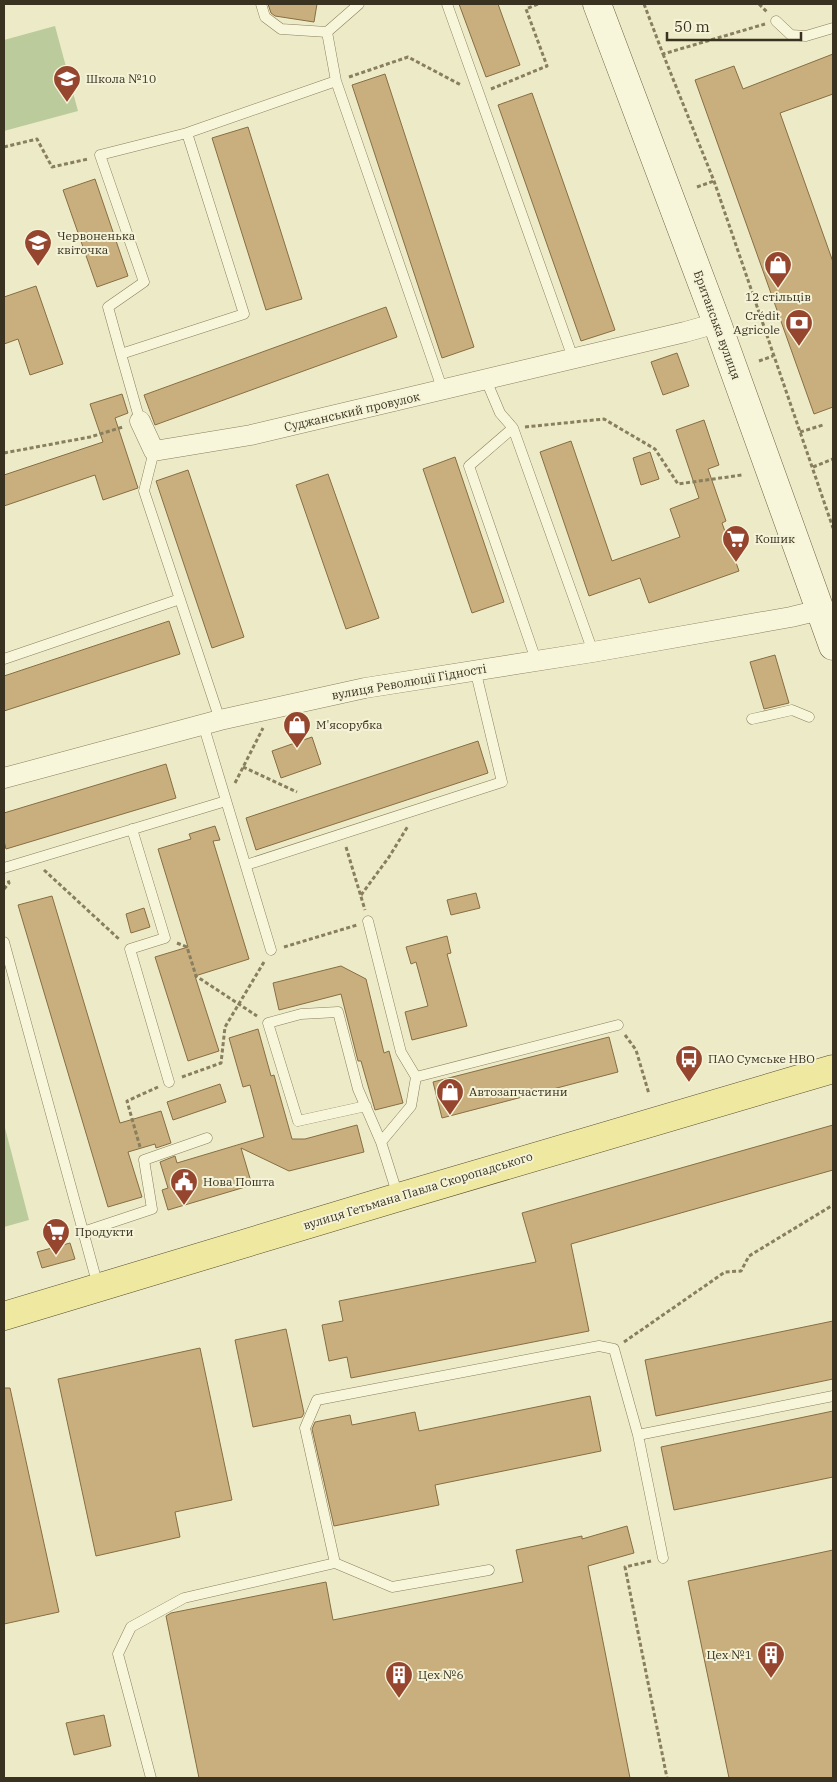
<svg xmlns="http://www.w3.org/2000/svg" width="837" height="1782" viewBox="0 0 837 1782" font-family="'IBM Plex Serif',serif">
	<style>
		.green { fill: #bbcb9b }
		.building { fill: #caaf7e; stroke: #876e43 }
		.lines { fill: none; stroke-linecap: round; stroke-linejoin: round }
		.lane-casing { stroke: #897e5d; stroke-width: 11 }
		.street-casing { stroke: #897e5d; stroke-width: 21 }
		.secondary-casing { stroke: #6b5f40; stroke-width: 29 }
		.primary-casing { stroke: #574b31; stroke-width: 29 }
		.path { stroke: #897e5d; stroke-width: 3; stroke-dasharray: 4 2.5; stroke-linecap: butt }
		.lane { stroke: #f8f6da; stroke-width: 10 }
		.street { stroke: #f8f6da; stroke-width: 20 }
		.secondary { stroke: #f8f6da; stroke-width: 28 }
		.primary { stroke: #efe8a1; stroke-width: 28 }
		.labels { text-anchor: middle; stroke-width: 4; stroke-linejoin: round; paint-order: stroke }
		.poi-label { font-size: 12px; fill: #393220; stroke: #f5f3d7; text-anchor: start }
		.street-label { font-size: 12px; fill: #393220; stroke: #f5f3d7 }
	</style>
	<rect width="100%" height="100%" fill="#edebc7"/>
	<path class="green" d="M55,26L78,111L4,131V40Z
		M4,1124L29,1220L4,1227Z"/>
	<path class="building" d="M268,4H317L314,22L275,16L271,13Z
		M459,4H498L520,65L486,77Z
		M833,54V94L780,113L833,262V407L814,414L695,80L734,66L743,89Z
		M385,74L474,347L442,358L352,85Z
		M532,93L615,330L581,341L498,105Z
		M248,127L302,299L266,310L212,138Z
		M95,179L128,276L97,287L63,190Z
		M36,286L63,364L30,375L18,339L4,344V297Z
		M386,307L397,337L155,425L144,395Z
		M677,353L689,386L663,395L651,362Z
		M122,394L128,413L115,418L138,488L103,500L95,475L4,506V475L103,442L90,404Z
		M704,420L719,465L708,469L726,521L722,523L739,571L649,603L640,578L589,596L540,452L571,441L612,561L680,537L670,509L699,498L676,430Z
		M650,452L659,479L641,485L633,458Z
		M455,457L504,602L472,613L423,469Z
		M188,470L244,637L212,648L156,481Z
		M328,474L379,618L346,629L296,485Z
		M169,621L180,654L4,711V676Z
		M775,655L789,703L764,709L750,662Z
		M312,737L321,764L281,778L272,751Z
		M478,741L488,773L256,850L246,818Z
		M166,764L176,798L6,849L4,841V813Z
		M215,826L220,840L213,841L249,959L195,976L219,1051L188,1061L155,957L188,947L158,849L191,839L189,834Z
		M476,893L480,908L451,915L447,900Z
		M52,896L120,1123L161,1111L171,1143L156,1148L155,1144L128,1152L142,1197L108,1207L18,905Z
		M144,908L150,927L131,933L126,914Z
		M447,936L451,953L447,954L467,1026L412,1040L405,1012L428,1006L416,962L411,964L406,947Z
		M341,966L366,979L384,1053L389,1051L403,1103L375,1110L361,1061H358L341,994L279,1010L273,983Z
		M258,1029L271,1076L274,1075L292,1139H305L357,1125L364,1152L289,1171L241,1148L252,1185L168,1210L162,1190L168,1188L160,1162L175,1156L177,1163L264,1137L250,1085L243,1087L229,1038Z
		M609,1037L618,1072L442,1118L433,1082Z
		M220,1084L226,1102L173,1120L167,1102Z
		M833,1125V1170L571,1244L589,1331L351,1378L347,1357L329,1361L322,1325L343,1321L339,1301L536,1262L522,1213Z
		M70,1243L75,1259L42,1268L37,1252Z
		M833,1321V1379L656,1416L645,1360Z
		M286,1329L304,1413L302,1417L253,1427L235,1340Z
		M200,1348L232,1500L175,1512L180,1537L96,1556L58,1379Z
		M4,1388H10L59,1612L4,1624Z
		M590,1396L601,1451L435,1485L439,1505L334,1526L312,1429L315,1422L350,1415L352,1425L415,1412L419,1431Z
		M833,1411V1477L674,1510L661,1447Z
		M627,1526L634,1553L588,1566L630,1778H199L166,1616L171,1613L326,1582L333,1620L523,1582L516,1550L582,1536V1539Z
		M833,1550V1778H729L688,1581Z
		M104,1715L111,1746L74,1755L66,1723Z"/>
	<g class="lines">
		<defs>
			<path id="lane" d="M261,4L265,17L281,29L327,32
				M447,4L573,358
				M776,21L791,35L806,36L833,28
				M336,81L327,32L359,4
				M121,354L108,307L144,282L100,155L187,133
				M486,380L500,413L513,428L593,652
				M140,421L121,354L244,314L187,133L336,81L443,391
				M513,428L469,466L536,660
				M154,451L144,491L220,720
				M4,659L180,599
				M752,719L792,710L809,717
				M203,724L271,950
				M132,829L165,938L130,949L169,1082
				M246,865L502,782L475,669
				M4,868L226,801
				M368,921L401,1052L416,1077L411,1106L381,1142L398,1196
				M4,942L98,1286
				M416,1077L618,1025
				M366,1106L298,1121L268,1023L301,1014L338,1012L358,1089L381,1142
				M83,1232L152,1209L144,1160L207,1138
				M638,1435L833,1396
				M335,1563L305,1428L317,1400L599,1346L614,1349L638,1435L663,1558
				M151,1778L118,1654L131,1627L184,1598L335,1563L392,1587L489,1570"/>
			<path id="street" d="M140,421L154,451L251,435L685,332L717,323
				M4,778L220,720L365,688L593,652L791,617L820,610"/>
			<path id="secondary" d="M597,4L717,323L833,646"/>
			<path id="primary" d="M4,1316L399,1197L833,1069"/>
		</defs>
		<use href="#lane" class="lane-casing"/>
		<use href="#street" class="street-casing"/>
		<use href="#secondary" class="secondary-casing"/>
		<use href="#primary" class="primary-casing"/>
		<path class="path" d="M644,4L663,54L765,24
			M759,4L767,12
			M663,54L714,181L833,528
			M349,77L408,57L461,85
			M491,89L547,66L526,9L538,4
			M4,147L37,139L52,167L88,159
			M697,187L714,181
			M759,361L773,356
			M525,427L604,419L655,449L678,484L742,475
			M800,432L823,425
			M4,453L90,437L123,427
			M813,467L833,459
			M243,767L297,792
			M235,783L263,728
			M346,847L365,910
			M44,870L120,940
			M4,889L9,883L8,880
			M361,895L389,857L408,826
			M177,943L187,947L196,976L257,1016
			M284,947L357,925
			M625,1035L636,1050L649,1094
			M182,1077L221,1063L225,1027L264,962
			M140,1147L127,1101L158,1087
			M624,1342L725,1272L741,1271L749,1256L833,1205
			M651,1561L625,1567L667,1778"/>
		<use href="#lane" class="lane"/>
		<use href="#street" class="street"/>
		<use href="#secondary" class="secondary"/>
		<use href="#primary" class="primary"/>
	</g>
	<defs>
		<symbol id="school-pin" viewBox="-11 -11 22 30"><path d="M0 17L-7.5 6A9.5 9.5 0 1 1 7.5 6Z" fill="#96452e" stroke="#f5f3d7"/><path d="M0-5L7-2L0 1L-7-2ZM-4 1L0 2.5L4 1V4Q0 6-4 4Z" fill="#fff"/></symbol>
		<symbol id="shop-pin" viewBox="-11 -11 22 30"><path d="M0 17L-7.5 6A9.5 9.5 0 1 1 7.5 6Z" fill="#96452e" stroke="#f5f3d7"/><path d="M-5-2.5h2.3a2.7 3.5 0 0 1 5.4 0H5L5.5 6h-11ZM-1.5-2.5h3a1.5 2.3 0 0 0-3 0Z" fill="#fff"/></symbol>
		<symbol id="bank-pin" viewBox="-11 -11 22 30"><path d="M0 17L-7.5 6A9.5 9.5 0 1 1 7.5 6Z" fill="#96452e" stroke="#f5f3d7"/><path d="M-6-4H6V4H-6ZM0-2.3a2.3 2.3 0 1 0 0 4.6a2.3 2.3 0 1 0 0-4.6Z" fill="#fff"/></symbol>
		<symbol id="supermarket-pin" viewBox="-11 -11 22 30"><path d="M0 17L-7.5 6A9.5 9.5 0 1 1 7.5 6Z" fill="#96452e" stroke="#f5f3d7"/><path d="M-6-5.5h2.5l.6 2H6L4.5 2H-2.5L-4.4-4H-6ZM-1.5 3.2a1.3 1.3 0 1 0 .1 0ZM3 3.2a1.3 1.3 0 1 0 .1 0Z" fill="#fff"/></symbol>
		<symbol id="bus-pin" viewBox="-11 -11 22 30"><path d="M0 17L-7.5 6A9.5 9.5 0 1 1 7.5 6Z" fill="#96452e" stroke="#f5f3d7"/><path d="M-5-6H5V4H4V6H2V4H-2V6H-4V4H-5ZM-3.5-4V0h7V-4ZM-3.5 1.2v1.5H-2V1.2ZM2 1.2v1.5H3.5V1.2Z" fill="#fff"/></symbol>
		<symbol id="civic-pin" viewBox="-11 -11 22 30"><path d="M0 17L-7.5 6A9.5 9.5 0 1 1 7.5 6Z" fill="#96452e" stroke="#f5f3d7"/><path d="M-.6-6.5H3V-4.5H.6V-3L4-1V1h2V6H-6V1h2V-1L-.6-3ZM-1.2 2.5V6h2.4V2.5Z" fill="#fff"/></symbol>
		<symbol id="building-pin" viewBox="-11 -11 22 30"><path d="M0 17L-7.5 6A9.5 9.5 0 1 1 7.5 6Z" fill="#96452e" stroke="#f5f3d7"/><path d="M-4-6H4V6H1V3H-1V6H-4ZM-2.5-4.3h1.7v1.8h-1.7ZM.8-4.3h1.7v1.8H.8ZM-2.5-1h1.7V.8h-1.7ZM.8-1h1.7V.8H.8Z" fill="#fff"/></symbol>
	</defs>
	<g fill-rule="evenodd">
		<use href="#school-pin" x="51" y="63" width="32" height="43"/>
		<use href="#school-pin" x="22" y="227" width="32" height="43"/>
		<use href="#shop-pin" x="762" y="249" width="32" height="43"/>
		<use href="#bank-pin" x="783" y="307" width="32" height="43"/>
		<use href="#supermarket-pin" x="720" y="523" width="32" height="43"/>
		<use href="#shop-pin" x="281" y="709" width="32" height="43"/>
		<use href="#bus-pin" x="673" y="1043" width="32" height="43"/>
		<use href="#shop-pin" x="434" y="1076" width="32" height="43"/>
		<use href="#civic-pin" x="168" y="1166" width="32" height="43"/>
		<use href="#supermarket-pin" x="40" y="1216" width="32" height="43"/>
		<use href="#building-pin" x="755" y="1639" width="32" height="43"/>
		<use href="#building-pin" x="383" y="1659" width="32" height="43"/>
	</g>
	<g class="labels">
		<g class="poi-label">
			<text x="86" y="83">Школа №10</text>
			<text x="57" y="240">Червоненька<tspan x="57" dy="14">квіточка</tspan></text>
			<text x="778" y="301" text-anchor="middle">12 стільців</text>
			<text x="780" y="320" text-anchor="end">Crédit<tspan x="780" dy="14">Agricole</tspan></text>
			<text x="755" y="543">Кошик</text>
			<text x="316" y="729">М'ясорубка</text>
			<text x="708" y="1063">ПАО Сумське НВО</text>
			<text x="469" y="1096">Автозапчастини</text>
			<text x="203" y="1186">Нова Пошта</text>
			<text x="75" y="1236">Продукти</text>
			<text x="752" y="1659" text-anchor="end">Цех №1</text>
			<text x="418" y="1679">Цех №6</text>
		</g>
		<g class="street-label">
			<text transform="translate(717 325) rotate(70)" y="4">Британська вулиця</text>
			<text transform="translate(352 412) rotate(-13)" y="4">Суджанський провулок</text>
			<text transform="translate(409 682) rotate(-10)" y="4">вулиця Революції Гідності</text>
			<text transform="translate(418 1191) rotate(-17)" y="4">вулиця Гетьмана Павла Скоропадського</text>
		</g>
	</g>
	<rect width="837" height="1782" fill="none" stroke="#393220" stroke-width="10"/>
	<path d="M667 32v8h134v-8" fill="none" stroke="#393220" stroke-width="2.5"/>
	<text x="674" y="32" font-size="15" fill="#393220" stroke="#f5f3d7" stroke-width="4" paint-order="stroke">50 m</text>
</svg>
